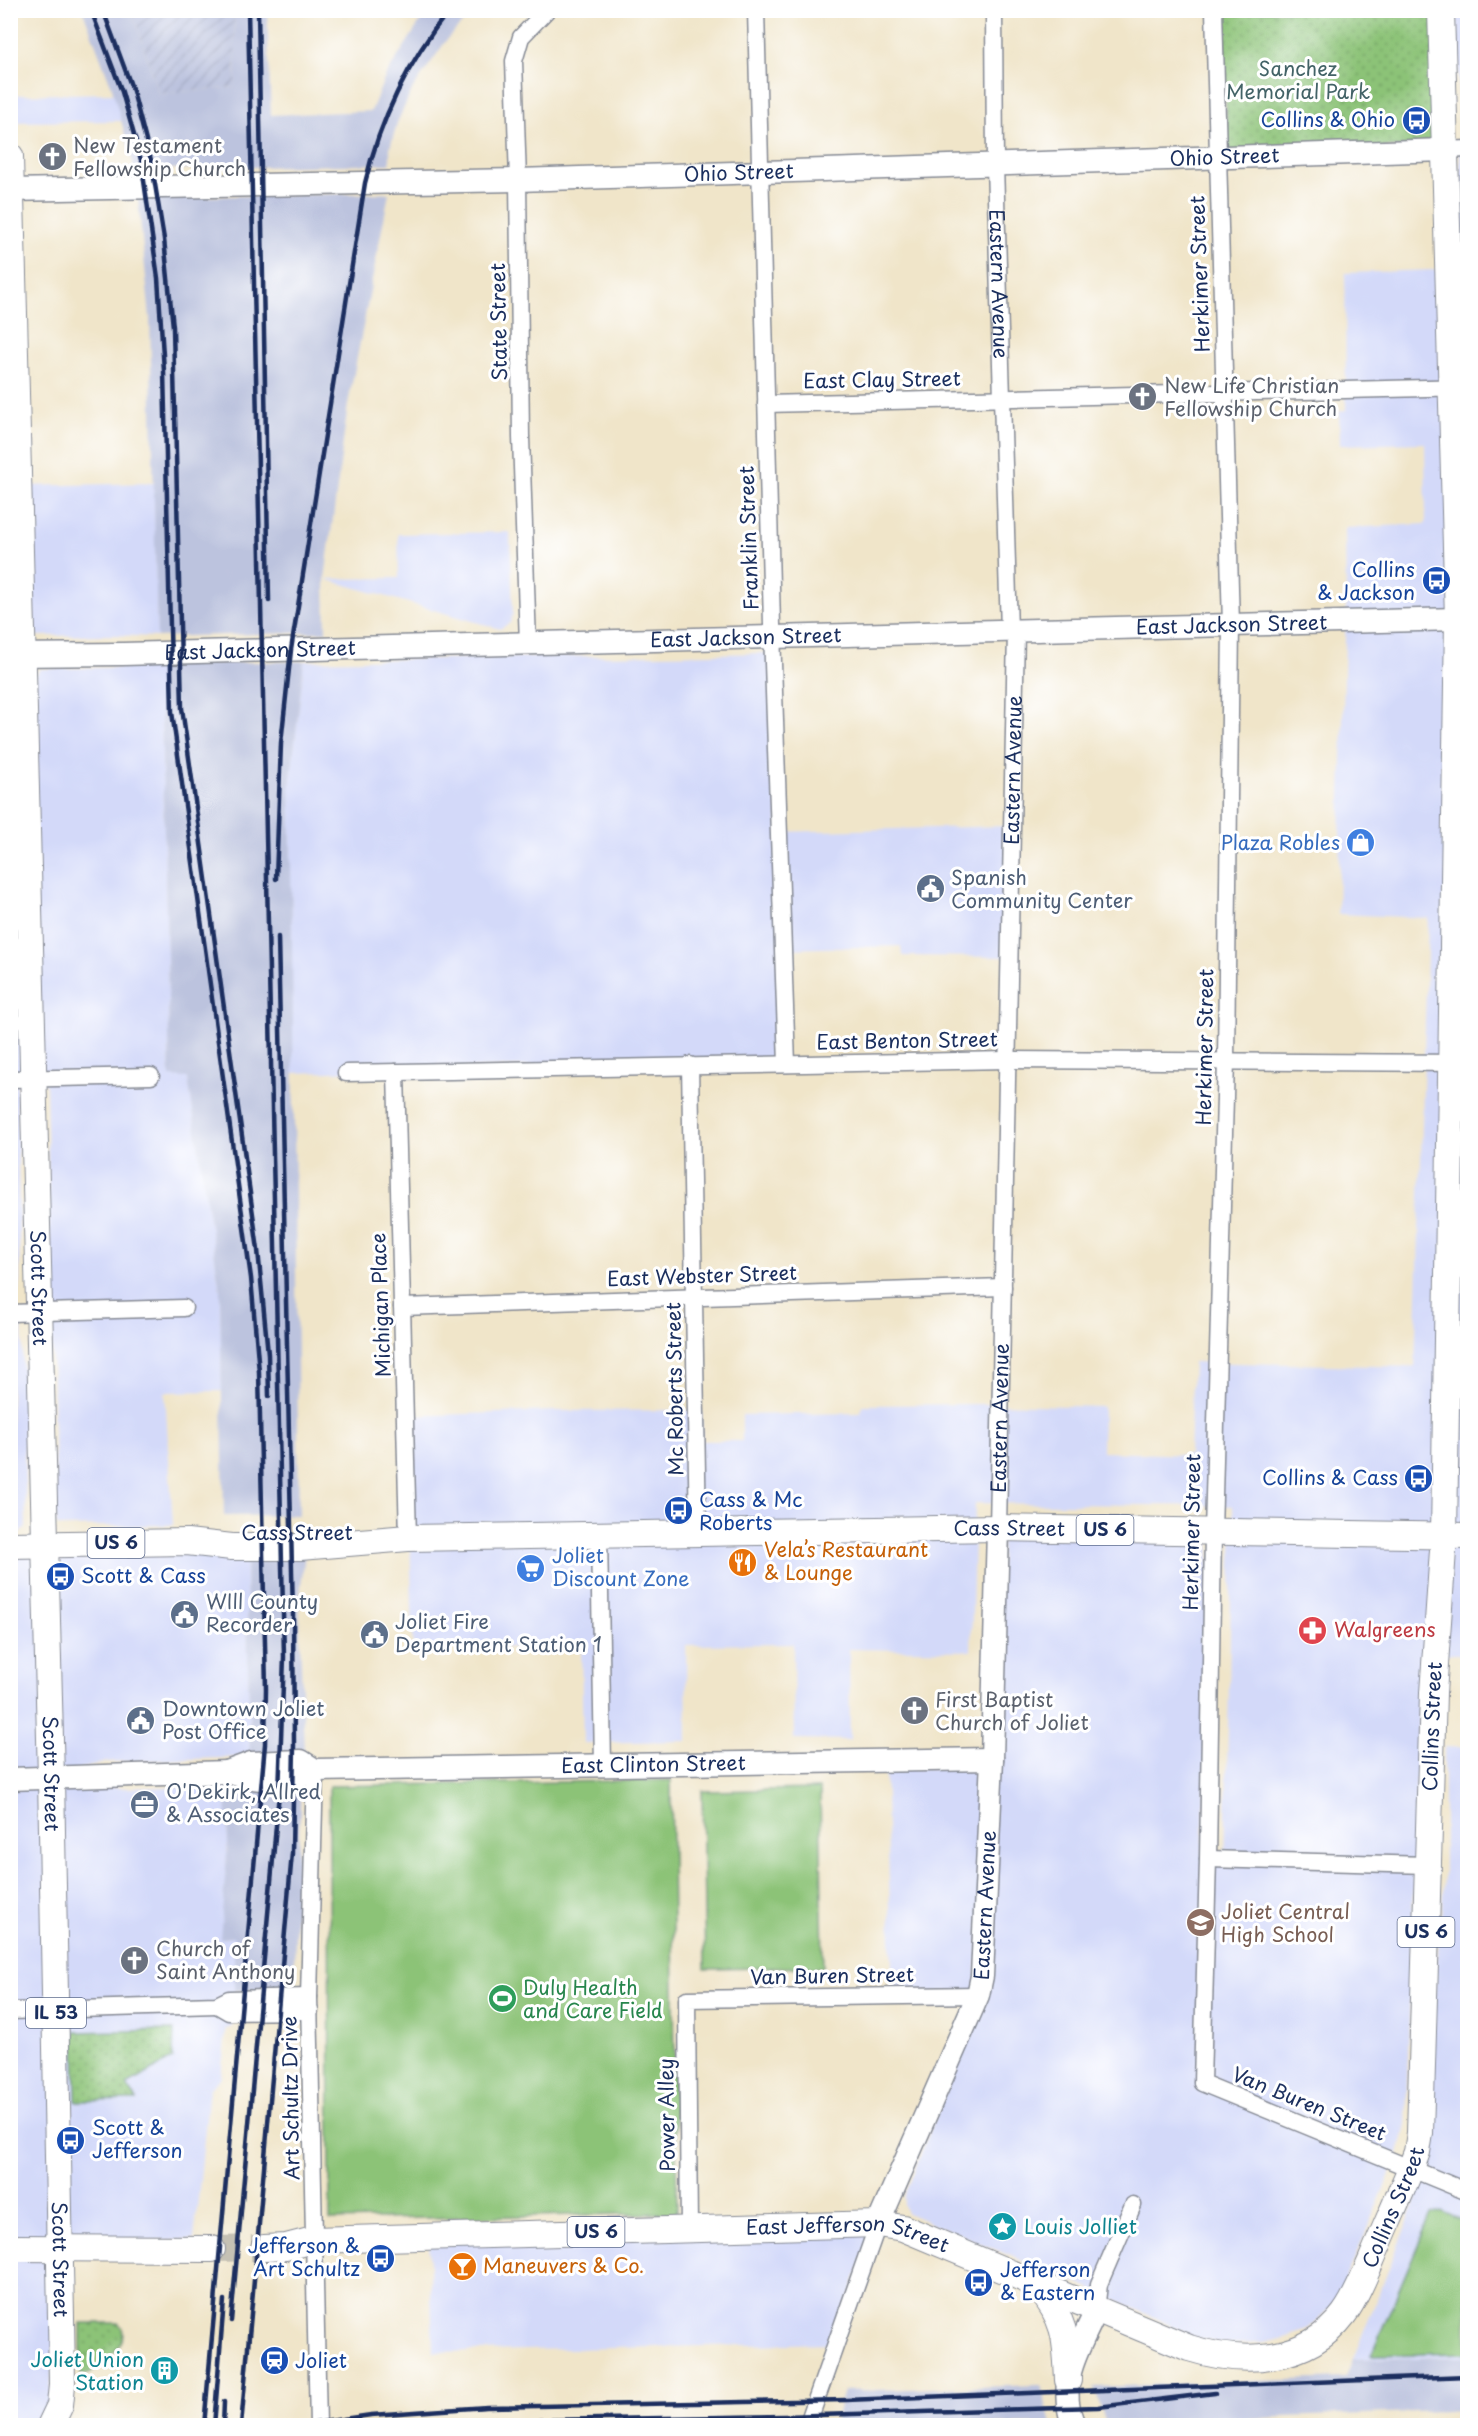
<svg xmlns="http://www.w3.org/2000/svg" width="1478" height="2436" viewBox="0 0 1478 2436" font-family="'Playpen Sans',sans-serif">
	<style>
		.built { fill: #d3d9f9 }
		.industrial { fill: url(#industrial-furrows) }
		.railway { fill: #bcc3de }
		.grass { fill: url(#grass-dots); stroke: #54796a; stroke-width: 1.5 }
		.pitch { fill: #8cc377; stroke: #54796a; stroke-width: 1.5 }
		.lines { fill: none; stroke-linecap: round; stroke-linejoin: round }
		.primary-tunnel { stroke: #c5c1b4; stroke-width: 26; stroke-dasharray: 26 13; stroke-linecap: butt }
		.street-casing { stroke: #868a94; stroke-width: 19 }
		.secondary-casing { stroke: #868a94; stroke-width: 25 }
		.primary-casing { stroke: #868a94; stroke-width: 28 }
		.street { stroke: #fff; stroke-width: 16 }
		.secondary { stroke: #fff; stroke-width: 22 }
		.primary { stroke: #fff; stroke-width: 26 }
		.rail { stroke: #1b2f5e; stroke-width: 4.5 }
		.labels { text-anchor: middle; stroke-width: 6; stroke-linejoin: round; paint-order: stroke }
		.shield { fill: #fff; stroke: #5f6d8e; stroke-width: 1.5 }
		.shield-label { font-size: 18px; font-weight: bold; fill: #1b2f5e }
		.park-label { font-size: 20px; fill: #436367; stroke: #fff }
		.transit-label { font-size: 20px; fill: #164399; stroke: #fff; text-anchor: start }
		.worship-label { font-size: 20px; fill: #5b616d; stroke: #fff; text-anchor: start }
		.street-label { font-size: 20px; fill: #1b2f5e; stroke: #fff }
		.shop-label { font-size: 20px; fill: #366cbe; stroke: #fff; text-anchor: end }
		.service-label { font-size: 20px; fill: #4e5e75; stroke: #fff; text-anchor: start }
		.food-label { font-size: 20px; fill: #c56008; stroke: #fff; text-anchor: start }
		.health-label { font-size: 20px; fill: #be3a42; stroke: #fff; text-anchor: start }
		.education-label { font-size: 20px; fill: #785e54; stroke: #fff; text-anchor: start }
		.leisure-label { font-size: 20px; fill: #27864d; stroke: #fff; text-anchor: start }
		.culture-label { font-size: 20px; fill: #0d838f; stroke: #fff; text-anchor: start }
	</style>
	<defs>
		<pattern id="industrial-furrows" width="10" height="10" patternUnits="userSpaceOnUse" patternTransform="scale(1.5)"><rect width="10" height="10" fill="#bcc3de"/><path d="M-1 1l2-2M0 10L10 0M9 11l2-2" fill="none" stroke="#a1a8c1"/></pattern>
		<pattern id="grass-dots" width="8" height="8" patternUnits="userSpaceOnUse" patternTransform="scale(1.5)"><rect width="8" height="8" fill="#8cc377"/><path d="M2 2h.1M6 6h.1" fill="none" stroke="#729f65" stroke-width="1.8" stroke-linecap="round"/></pattern>
	</defs>
	<rect width="100%" height="100%" fill="#fff"/>
	<filter id="ink" filterUnits="userSpaceOnUse"><feTurbulence type="fractalNoise" baseFrequency=".0167" numOctaves="2"/><feDisplacementMap in="SourceGraphic" scale="12" xChannelSelector="R" yChannelSelector="G"/><feConvolveMatrix kernelMatrix="1 2 1 2 8 2 1 2 1" color-interpolation-filters="sRGB"/></filter>
	<filter id="wash" filterUnits="userSpaceOnUse"><feTurbulence type="fractalNoise" baseFrequency=".008" numOctaves="4" result="noise"/><feDisplacementMap in="SourceGraphic" scale="24" xChannelSelector="R" yChannelSelector="G"/><feGaussianBlur stdDeviation="1.35" result="paint"/><feColorMatrix in="noise" values="0 0 0 0 0 0 0 0 0 0 0 0 0 0 0 0 0 1.4 0 .05"/><feComposite in="paint" operator="in"/></filter>
	<g filter="url(#wash)">
		<rect width="100%" height="100%" fill="#f0e5c9"/>
		<path class="built" d="M1457,11H1467V1654H1420L1406,2125L1400,2150L1342,2289L1331,2308L1308,2329L1286,2338L1264,2343L1222,2344L1198,2338L1112,2298L907,2213L904,2206V2198L982,1997L1002,1533L1210,1536L1203,1863H1225L1233,1506L975,1503L971,1651L849,1649L850,1740L794,1739L793,1644L686,1645L687,1741L583,1743L581,1647L413,1648L407,1416L555,1411L702,1410V1441H742V1415L861,1413L862,1405L998,1404L1103,1407L1102,1452L1189,1455L1193,1362L1415,1367L1428,918L1338,914L1346,601L1345,528L1426,524L1425,443L1340,445L1339,411L1346,410L1345,273L1462,269Z
			M114,93L122,121L12,122L11,95Z
			M154,483L157,637L114,635L37,636L35,633L23,486Z
			M510,532L513,614L510,623L500,629L325,579L399,578L398,534Z
			M774,653L778,832L1011,826L1007,957L902,956L901,946L781,949L783,1059L293,1073L290,785L304,661Z
			M10,658L29,773L36,675L40,669L147,667L160,664L170,1077H188L220,1290L222,1391L165,1392L173,1525L62,1527L56,1525L46,1083L17,1084L20,1289L11,1297Z
			M11,1325H22L26,1528L18,1534H11Z
			M44,1545L49,1777L11,1778L10,1546Z
			M47,1546L246,1553L250,1757L107,1762L52,1777Z
			M1444,1747L1467,1748V2357L1353,2359L1417,2198L1444,1879Z
			M990,1767L975,1992L893,1993L885,1769Z
			M53,1781L119,1788L226,1786L228,1843L221,1938L234,1937L235,1981L232,2027L226,2029L221,2077L209,2089L194,2240L11,2246L10,1782Z
			M874,2227L832,2343L433,2352L429,2239Z
			M59,2248L49,2425H11L10,2249Z"/>
		<path class="industrial" d="M130,11H234L236,87L158,94L137,25Z"/>
		<path class="railway" d="M83,11H130L137,25L158,94L236,87L234,11H267L271,115L371,111L385,77L427,11H474L448,38L412,90L397,123L390,148V164L133,170V163L112,88Z
			M389,193L348,404L325,579L326,632L157,637L150,318L138,198Z
			M304,661L290,785L299,1515L224,1516L220,1290L188,1078L170,1077L160,664Z
			M246,1553L305,1554L299,1601L304,1755L250,1757Z
			M226,1786H301L293,1989L234,1991V1937L220,1938L228,1843Z
			M1467,2357V2410L1106,2424L1094,2387L1346,2378L1353,2359Z
			M1041,2385L1051,2424L833,2425L844,2391Z"/>
		<path class="grass" d="M1222,11H1437L1439,145L1228,154Z
			M174,2030L173,2058L127,2085L137,2100L76,2101L75,2032Z
			M81,2323H118L122,2327C123,2332 124,2337 121,2342C114,2355 95,2374 81,2375Z"/>
		<path class="pitch" d="M671,1780L677,2213L330,2220L329,1786Z
			M820,1789L823,1967L705,1969L702,1791Z
			M1440,2211L1467,2222V2353L1371,2355L1431,2214Z"/>
	</g>
	<g filter="url(#ink)">
		<g class="lines">
			<path class="primary-tunnel" d="M212,2249L264,2248"/>
			<defs>
				<g id="street">
					<path d="M756,10L773,663L787,1064"/>
					<path id="s1" d="M994,10L995,165L1009,631"/>
					<path d="M1214,10L1231,625L1226,1061L1213,1532L1208,1859L1202,2083L1468,2192"/>
					<path d="M1445,150L1468,149"/>
					<path d="M766,404L1468,387"/>
					<path d="M528,644L521,437L518,180L514,61L521,37L547,10"/>
					<path d="M690,1065L698,1533"/>
					<path d="M396,1072L408,1538"/>
					<path d="M346,1073L1007,1060L1468,1063"/>
					<path d="M10,1079L151,1076"/>
					<path d="M402,1307L1003,1287"/>
					<path d="M10,1313L184,1308"/>
					<path id="s2" d="M998,1528L1016,631"/>
					<path d="M599,1535L603,1765"/>
					<path d="M315,1770L309,1997L318,2426"/>
					<path d="M1208,1859L1427,1865"/>
					<path d="M217,2005L229,2012L310,2011"/>
					<path d="M10,2011L217,2005L229,1999L309,1997"/>
					<path d="M689,2229L687,1999L978,1995"/>
					<path d="M1096,2311L1099,2284L1133,2205"/>
					<path d="M807,2426L878,2224"/>
				</g>
				<g id="secondary">
					<path id="s3" d="M10,190L518,180L1445,150"/>
					<path id="s4" d="M10,655L123,654L1458,619"/>
					<path d="M227,1772L251,1763L301,1761L315,1770"/>
					<path id="s5" d="M10,1779L227,1772C254,1780 289,1785 315,1770L992,1759"/>
					<path id="s6" d="M878,2224L978,1995L982,1976L992,1759L998,1528"/>
					<path d="M1074,2426C1056,2381 1078,2351 1096,2311"/>
				</g>
				<g id="primary">
					<path id="s7" d="M10,156L51,1778L61,2318L62,2385L60,2405L50,2426"/>
					<path id="s8" d="M10,1545L187,1542L232,1547H300L408,1538L998,1528L1468,1536"/>
					<path d="M10,2248L212,2249"/>
					<path id="s9" d="M264,2248L286,2247L313,2240L878,2224L903,2228L1189,2348C1243,2365 1307,2363 1344,2314C1356,2298 1363,2279 1371,2261C1384,2230 1398,2199 1411,2168L1417,2152L1420,2133L1433,1693L1444,1536L1458,619L1441,10"/>
					<path d="M1038,2287C1066,2320 1066,2338 1068,2380"/>
				</g>
			</defs>
			<use href="#street" class="street-casing"/>
			<use href="#secondary" class="secondary-casing"/>
			<use href="#primary" class="primary-casing"/>
			<use href="#street" class="street"/>
			<use href="#secondary" class="secondary"/>
			<use href="#primary" class="primary"/>
			<path class="rail" d="M91,10L122,92L141,160L158,278L164,371L172,712L251,1278L259,1372L266,1689L265,1744L204,2426
				M103,10L133,91L151,160L164,239L173,327L182,708L258,1250L268,1354L269,1396
				M258,10L269,601
				M276,879L281,743L291,650L365,183C380,119 408,62 449,10
				M231,2321L279,1793L284,1657L248,10
				M214,2426L224,2300
				M223,2426L224,2402
				M241,2426L292,1853L294,1745L293,1616L278,937
				M295,2426L371,2415L487,2407L846,2400L1468,2376
				M481,2426L540,2420L784,2416L1098,2407L1215,2393"/>
		</g>
	</g>
	<defs>
		<symbol id="bus-disc" viewBox="-11 -11 22 22"><circle r="9.5" fill="#1a4fb4" stroke="#fff"/><path d="M-5-6H5V4H4V6H2V4H-2V6H-4V4H-5ZM-3.5-4V0h7V-4ZM-3.5 1.2v1.5H-2V1.2ZM2 1.2v1.5H3.5V1.2Z" fill="#fff"/></symbol>
		<symbol id="church-disc" viewBox="-11 -11 22 22"><circle r="9.5" fill="#6b7280" stroke="#fff"/><path d="M-1.2-6h2.4v3.5h3.3v2.4h-3.3V6h-2.4V-.1h-3.3v-2.4h3.3Z" fill="#fff"/></symbol>
		<symbol id="shop-disc" viewBox="-11 -11 22 22"><circle r="9.5" fill="#3f7fe0" stroke="#fff"/><path d="M-5-2.5h2.3a2.7 3.5 0 0 1 5.4 0H5L5.5 6h-11ZM-1.5-2.5h3a1.5 2.3 0 0 0-3 0Z" fill="#fff"/></symbol>
		<symbol id="civic-disc" viewBox="-11 -11 22 22"><circle r="9.5" fill="#5c6f8a" stroke="#fff"/><path d="M-.6-6.5H3V-4.5H.6V-3L4-1V1h2V6H-6V1h2V-1L-.6-3ZM-1.2 2.5V6h2.4V2.5Z" fill="#fff"/></symbol>
		<symbol id="restaurant-disc" viewBox="-11 -11 22 22"><circle r="9.5" fill="#e8710a" stroke="#fff"/><path d="M-5-6h1v4h1v-4h1v4h1v-4h1v5L-1.5 .5V6h-2V.5L-5-1ZM5-6V6H3V1.5H1.5Q1.5-4 5-6Z" fill="#fff"/></symbol>
		<symbol id="supermarket-disc" viewBox="-11 -11 22 22"><circle r="9.5" fill="#3f7fe0" stroke="#fff"/><path d="M-6-5.5h2.5l.6 2H6L4.5 2H-2.5L-4.4-4H-6ZM-1.5 3.2a1.3 1.3 0 1 0 .1 0ZM3 3.2a1.3 1.3 0 1 0 .1 0Z" fill="#fff"/></symbol>
		<symbol id="pharmacy-disc" viewBox="-11 -11 22 22"><circle r="9.5" fill="#e0444e" stroke="#fff"/><path d="M-2-6h4v4h4v4h-4v4h-4v-4h-4v-4h4Z" fill="#fff"/></symbol>
		<symbol id="office-disc" viewBox="-11 -11 22 22"><circle r="9.5" fill="#5c6f8a" stroke="#fff"/><path d="M-6-3h4V-5.5h4V-3h4V5H-6ZM-1-4.5V-3h2v-1.5ZM-6 0V1H6V0Z" fill="#fff"/></symbol>
		<symbol id="school-disc" viewBox="-11 -11 22 22"><circle r="9.5" fill="#8d6e63" stroke="#fff"/><path d="M0-5L7-2L0 1L-7-2ZM-4 1L0 2.5L4 1V4Q0 6-4 4Z" fill="#fff"/></symbol>
		<symbol id="stadium-disc" viewBox="-11 -11 22 22"><circle r="9.5" fill="#2e9e5b" stroke="#fff"/><path d="M0-5a6.5 5 0 1 0 0 10a6.5 5 0 1 0 0-10ZM-3.5-1.8h7v3.6h-7Z" fill="#fff"/></symbol>
		<symbol id="sight-disc" viewBox="-11 -11 22 22"><circle r="9.5" fill="#0f9aa8" stroke="#fff"/><path d="M0-6L1.8-2.2L6-1.7L2.9 1.2L3.7 5.4L0 3.3L-3.7 5.4L-2.9 1.2L-6-1.7L-1.8-2.2Z" fill="#fff"/></symbol>
		<symbol id="bar-disc" viewBox="-11 -11 22 22"><circle r="9.5" fill="#e8710a" stroke="#fff"/><path d="M-6-5H6L.8 .8V4.5H3.5V6h-7V4.5H-.8V.8Z" fill="#fff"/></symbol>
		<symbol id="station-disc" viewBox="-11 -11 22 22"><circle r="9.5" fill="#1a4fb4" stroke="#fff"/><path d="M-3-6H3Q5-6 5-4V2Q5 4 3 4L4.5 6H3L1.5 4h-3L-3 6H-4.5L-3 4Q-5 4-5 2V-4Q-5-6-3-6ZM-3.5-4v3h7v-3ZM-3.5 1v1.5H-2V1ZM2 1v1.5H3.5V1Z" fill="#fff"/></symbol>
		<symbol id="building-disc" viewBox="-11 -11 22 22"><circle r="9.5" fill="#0f9aa8" stroke="#fff"/><path d="M-4-6H4V6H1V3H-1V6H-4ZM-2.5-4.3h1.7v1.8h-1.7ZM.8-4.3h1.7v1.8H.8ZM-2.5-1h1.7V.8h-1.7ZM.8-1h1.7V.8H.8Z" fill="#fff"/></symbol>
	</defs>
	<g fill-rule="evenodd">
		<use href="#bus-disc" x="1400" y="104" width="33" height="33"/>
		<use href="#church-disc" x="36" y="140" width="33" height="33"/>
		<use href="#church-disc" x="1126" y="380" width="33" height="33"/>
		<use href="#bus-disc" x="1420" y="564" width="33" height="33"/>
		<use href="#shop-disc" x="1344" y="826" width="33" height="33"/>
		<use href="#civic-disc" x="914" y="872" width="33" height="33"/>
		<use href="#bus-disc" x="1402" y="1462" width="33" height="33"/>
		<use href="#bus-disc" x="662" y="1494" width="33" height="33"/>
		<use href="#restaurant-disc" x="726" y="1546" width="33" height="33"/>
		<use href="#supermarket-disc" x="514" y="1552" width="33" height="33"/>
		<use href="#bus-disc" x="44" y="1560" width="33" height="33"/>
		<use href="#civic-disc" x="168" y="1598" width="33" height="33"/>
		<use href="#pharmacy-disc" x="1296" y="1614" width="33" height="33"/>
		<use href="#civic-disc" x="358" y="1618" width="33" height="33"/>
		<use href="#church-disc" x="898" y="1694" width="33" height="33"/>
		<use href="#civic-disc" x="124" y="1704" width="33" height="33"/>
		<use href="#office-disc" x="128" y="1788" width="33" height="33"/>
		<use href="#school-disc" x="1184" y="1906" width="33" height="33"/>
		<use href="#church-disc" x="118" y="1944" width="33" height="33"/>
		<use href="#stadium-disc" x="486" y="1982" width="33" height="33"/>
		<use href="#bus-disc" x="54" y="2124" width="33" height="33"/>
		<use href="#sight-disc" x="986" y="2210" width="33" height="33"/>
		<use href="#bus-disc" x="364" y="2242" width="33" height="33"/>
		<use href="#bar-disc" x="446" y="2250" width="33" height="33"/>
		<use href="#bus-disc" x="962" y="2266" width="33" height="33"/>
		<use href="#station-disc" x="258" y="2344" width="33" height="33"/>
		<use href="#building-disc" x="148" y="2354" width="33" height="33"/>
	</g>
	<g class="labels">
		<g class="shield">
			<rect x="1076.5" y="1515" width="57" height="30" rx="4.5"/>
			<rect x="87.5" y="1528" width="57" height="30" rx="4.5"/>
			<rect x="1397.5" y="1917" width="57" height="30" rx="4.5"/>
			<rect x="26" y="1998" width="60" height="30" rx="4.5"/>
			<rect x="567.5" y="2217" width="57" height="30" rx="4.5"/>
		</g>
		<g class="shield-label">
			<text x="1105" y="1536">US 6</text>
			<text x="116" y="1549">US 6</text>
			<text x="1426" y="1938">US 6</text>
			<text x="56" y="2019">IL 53</text>
			<text x="596" y="2238">US 6</text>
		</g>
		<g class="park-label">
			<text x="1298" y="76">Sanchez<tspan x="1298" dy="23">Memorial Park</tspan></text>
		</g>
		<g class="transit-label">
			<text x="1395" y="127" text-anchor="end">Collins &amp; Ohio</text>
			<text x="1415" y="577" text-anchor="end">Collins<tspan x="1415" dy="23">&amp; Jackson</tspan></text>
			<text x="1398" y="1485" text-anchor="end">Collins &amp; Cass</text>
			<text x="699" y="1507">Cass &amp; Mc<tspan x="699" dy="23">Roberts</tspan></text>
			<text x="81" y="1583">Scott &amp; Cass</text>
			<text x="92" y="2135">Scott &amp;<tspan x="92" dy="23">Jefferson</tspan></text>
			<text x="360" y="2253" text-anchor="end">Jefferson &amp;<tspan x="360" dy="23">Art Schultz</tspan></text>
			<text x="1000" y="2277">Jefferson<tspan x="1000" dy="23">&amp; Eastern</tspan></text>
			<text x="295" y="2368">Joliet</text>
		</g>
		<g class="worship-label">
			<text x="73" y="153">New Testament<tspan x="73" dy="23">Fellowship Church</tspan></text>
			<text x="1164" y="393">New Life Christian<tspan x="1164" dy="23">Fellowship Church</tspan></text>
			<text x="935" y="1707">First Baptist<tspan x="935" dy="23">Church of Joliet</tspan></text>
			<text x="156" y="1956">Church of<tspan x="156" dy="23">Saint Anthony</tspan></text>
		</g>
		<g class="street-label">
			<text dy="7" stroke="none"><textPath href="#s3" startOffset="1215">Ohio Street</textPath></text>
			<text dy="7" stroke="none"><textPath href="#s3" startOffset="729">Ohio Street</textPath></text>
			<text transform="translate(1200 274) rotate(-92)" y="7">Herkimer Street</text>
			<text dy="7" stroke="none"><textPath href="#s1" startOffset="274">Eastern Avenue</textPath></text>
			<text transform="translate(499 322) rotate(-91)" y="7">State Street</text>
			<text transform="translate(882 380) rotate(-1)" y="7">East Clay Street</text>
			<text transform="translate(749 538) rotate(-92)" y="7">Franklin Street</text>
			<text dy="7" stroke="none"><textPath href="#s4" startOffset="1222">East Jackson Street</textPath></text>
			<text dy="7" stroke="none"><textPath href="#s4" startOffset="736">East Jackson Street</textPath></text>
			<text dy="7" stroke="none"><textPath href="#s4" startOffset="250">East Jackson Street</textPath></text>
			<text dy="7" stroke="none"><textPath href="#s2" startOffset="758">Eastern Avenue</textPath></text>
			<text transform="translate(907 1041) rotate(-1)" y="7">East Benton Street</text>
			<text transform="translate(1205 1047) rotate(-89)" y="7">Herkimer Street</text>
			<text transform="translate(702 1276) rotate(-2)" y="7">East Webster Street</text>
			<text dy="7" stroke="none"><textPath href="#s7" startOffset="1132">Scott Street</textPath></text>
			<text transform="translate(381 1305) rotate(-92)" y="7">Michigan Place</text>
			<text transform="translate(675 1389) rotate(-91)" y="7">Mc Roberts Street</text>
			<text dy="7" stroke="none"><textPath href="#s2" startOffset="110">Eastern Avenue</textPath></text>
			<text dy="7" stroke="none"><textPath href="#s8" startOffset="1000">Cass Street</textPath></text>
			<text transform="translate(1192 1532) rotate(-89)" y="7">Herkimer Street</text>
			<text x="297" y="1540">Cass Street</text>
			<text dy="7" stroke="none"><textPath href="#s9" startOffset="1724">Collins Street</textPath></text>
			<text dy="7" stroke="none"><textPath href="#s5" startOffset="646">East Clinton Street</textPath></text>
			<text dy="7" stroke="none"><textPath href="#s7" startOffset="1618">Scott Street</textPath></text>
			<text dy="7" stroke="none"><textPath href="#s6" startOffset="340">Eastern Avenue</textPath></text>
			<text transform="translate(832 1976) rotate(-1)" y="7">Van Buren Street</text>
			<text transform="translate(291 2098) rotate(-91)" y="7">Art Schultz Drive</text>
			<text transform="translate(1309 2104) rotate(22)" y="7">Van Buren Street</text>
			<text transform="translate(667 2115) rotate(-91)" y="7">Power Alley</text>
			<text dy="7" stroke="none"><textPath href="#s9" startOffset="1238">Collins Street</textPath></text>
			<text dy="7" stroke="none"><textPath href="#s9" startOffset="586">East Jefferson Street</textPath></text>
			<text dy="7" stroke="none"><textPath href="#s7" startOffset="2104">Scott Street</textPath></text>
		</g>
		<g class="shop-label">
			<text x="1340" y="850">Plaza Robles</text>
			<text x="552" y="1563" text-anchor="start">Joliet<tspan x="552" dy="23">Discount Zone</tspan></text>
		</g>
		<g class="service-label">
			<text x="951" y="885">Spanish<tspan x="951" dy="23">Community Center</tspan></text>
			<text x="206" y="1609">WIll County<tspan x="206" dy="23">Recorder</tspan></text>
			<text x="395" y="1629">Joliet Fire<tspan x="395" dy="23">Department Station 1</tspan></text>
			<text x="162" y="1716">Downtown Joliet<tspan x="162" dy="23">Post Office</tspan></text>
			<text x="166" y="1799">O'Dekirk, Allred<tspan x="166" dy="23">&amp; Associates</tspan></text>
		</g>
		<g class="food-label">
			<text x="764" y="1557">Vela’s Restaurant<tspan x="764" dy="23">&amp; Lounge</tspan></text>
			<text x="483" y="2273">Maneuvers &amp; Co.</text>
		</g>
		<g class="health-label">
			<text x="1334" y="1637">Walgreens</text>
		</g>
		<g class="education-label">
			<text x="1221" y="1919">Joliet Central<tspan x="1221" dy="23">High School</tspan></text>
		</g>
		<g class="leisure-label">
			<text x="523" y="1995">Duly Health<tspan x="523" dy="23">and Care Field</tspan></text>
		</g>
		<g class="culture-label">
			<text x="1024" y="2234">Louis Jolliet</text>
			<text x="144" y="2367" text-anchor="end">Joliet Union<tspan x="144" dy="23">Station</tspan></text>
		</g>
	</g>
	<rect width="1478" height="2436" fill="none" stroke="#fff" stroke-width="36"/>
</svg>
